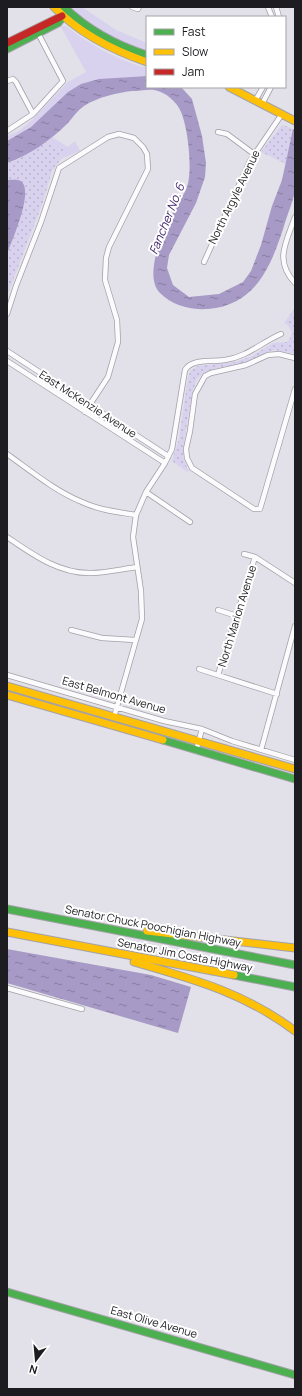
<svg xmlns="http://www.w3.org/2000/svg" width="302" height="1396" viewBox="0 0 302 1396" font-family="Manrope,sans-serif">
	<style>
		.grass { fill: url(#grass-dots) }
		.green { fill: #d9d2ef }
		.water { fill: url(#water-ripples) }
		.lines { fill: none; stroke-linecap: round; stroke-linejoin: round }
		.street-casing { stroke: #a3a1a7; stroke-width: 6 }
		.fast-casing { stroke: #a3a1a7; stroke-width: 9 }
		.slow-casing { stroke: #a3a1a7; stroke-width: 9 }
		.jam-casing { stroke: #a3a1a7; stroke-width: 9 }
		.street { stroke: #fbfafc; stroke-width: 4.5 }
		.fast { stroke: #4caf50; stroke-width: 7 }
		.slow { stroke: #ffc107; stroke-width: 7 }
		.jam { stroke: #c62828; stroke-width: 7 }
		.labels { text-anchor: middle; stroke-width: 4; stroke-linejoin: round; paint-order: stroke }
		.street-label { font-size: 11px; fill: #1d1c21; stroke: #fff }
		.water-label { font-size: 12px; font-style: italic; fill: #3c1f68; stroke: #fff }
	</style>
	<defs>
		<pattern id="grass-dots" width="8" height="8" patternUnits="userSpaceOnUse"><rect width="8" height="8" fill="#d9d2ef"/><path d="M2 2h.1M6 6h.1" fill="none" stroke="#bab4cd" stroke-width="1.8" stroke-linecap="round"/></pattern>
		<pattern id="water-ripples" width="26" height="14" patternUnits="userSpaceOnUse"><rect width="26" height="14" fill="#a79ac6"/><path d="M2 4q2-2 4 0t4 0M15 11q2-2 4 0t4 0" fill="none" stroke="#877da0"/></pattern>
	</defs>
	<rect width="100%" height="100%" fill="#e2e0e8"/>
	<path class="grass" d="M283,125L293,129L286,164L261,152L281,126Z
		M47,142L64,149L61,159L52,171L43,202L7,296V163L17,160Z
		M295,308V354L275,350L268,352L247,362L214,369L202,374L197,379L192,393L183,448V457L189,473L172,461L179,439L188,377L191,370L198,366L235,362L252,356L273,343L287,342C294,335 293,328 284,323Z"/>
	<path class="green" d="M71,7H82L116,30L147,43V51C119,42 93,27 71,7Z
		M63,26H66C90,45 117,60 147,68V76L125,77L42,118L21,134L7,141V136L19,131L32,120L68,82L86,72L61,27Z
		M52,137L68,147L75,141L80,151L61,159L64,149L47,142Z"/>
	<path class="water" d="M147,76V87H181L192,99L202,136L206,163L205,177L196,203L169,255L167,268L173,285L189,297L219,294L243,282L251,271L261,245L272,206L282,180L293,129L295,130C295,150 298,172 295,191C293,202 287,215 284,226C271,266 256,305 208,309C191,310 172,306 159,292C143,273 165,226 176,207C179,200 185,194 187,187C193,170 188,123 179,108C174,100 167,94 158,91C151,88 140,91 132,91C116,93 98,97 84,106C78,110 73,117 68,123C51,140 30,155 7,163V141L31,127L68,92L81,84L99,79Z
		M7,180C12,180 19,179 22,182C33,194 12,240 7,254Z
		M7,949L151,975L191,987L178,1033L7,983Z"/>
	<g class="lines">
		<defs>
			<path id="street" d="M132,7L138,9L139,7
				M268,7L272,17
				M276,7L279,17
				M7,81L13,79L16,82L33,114
				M255,101L263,87
				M262,104L271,87
				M7,131L33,114L63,81L39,35
				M218,132L227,134L254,154
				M295,217C286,243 274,260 295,283
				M204,262L250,161L282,114
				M7,314L16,286L41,222L59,168L108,137L119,134L134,138L143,147L147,154L148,169L109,247L106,258L105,280L117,320L118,342L108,377L85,412
				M7,351L168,456
				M295,358L279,354L268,355L246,365L211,373L205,376L195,394L190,431L186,449L187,458L192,468L254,509H260L295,389
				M7,361L165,463
				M7,454C31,471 55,491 82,502C99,510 118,512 136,515
				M146,492L190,522
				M7,537C32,554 59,574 91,573C106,573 122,569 137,567
				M244,554L255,557L295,583
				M218,610L237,616
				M71,630L102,638L135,640
				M199,669L277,694
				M7,675L164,721L202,729L196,751
				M218,675L255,557
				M114,717L142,619L141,591L133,537L136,515L146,492L165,463L172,449L185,370C192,358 213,362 225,360C247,357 262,342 281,334
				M202,729L232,741L295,760
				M261,750L295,626
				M7,988L82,1009"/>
			<path id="fast" d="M64,7C88,30 115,45 147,55
				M7,49L58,23L65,14
				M163,740L295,779
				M7,909L295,965
				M234,975L295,987
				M7,1292L295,1375"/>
			<path id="slow" d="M54,7C80,34 112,50 147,62
				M229,87L295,121
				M7,686L295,769
				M7,695L163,740
				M147,931L295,948
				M7,932L234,975
				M134,962C193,979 245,993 295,1031"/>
			<path id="jam" d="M7,43L62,16"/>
		</defs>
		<use href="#street" class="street-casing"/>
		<use href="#fast" class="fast-casing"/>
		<use href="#slow" class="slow-casing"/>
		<use href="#jam" class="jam-casing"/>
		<use href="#street" class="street"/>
		<use href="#fast" class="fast"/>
		<use href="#slow" class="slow"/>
		<use href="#jam" class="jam"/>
	</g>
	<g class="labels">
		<g class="street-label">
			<text transform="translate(234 197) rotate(-64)" y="4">North Argyle Avenue</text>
			<text transform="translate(88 404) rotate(33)" y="4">East McKenzie Avenue</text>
			<text transform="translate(237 616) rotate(-73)" y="4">North Marion Avenue</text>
			<text transform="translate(114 695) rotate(16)" y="4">East Belmont Avenue</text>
			<text transform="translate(153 926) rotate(11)" y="4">Senator Chuck Poochigian Highway</text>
			<text transform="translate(185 955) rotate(11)" y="4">Senator Jim Costa Highway</text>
			<text transform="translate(154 1322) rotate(16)" y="4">East Olive Avenue</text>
		</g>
		<g class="water-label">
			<text transform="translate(167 219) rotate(-68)" y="4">Fancher No. 6</text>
		</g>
	</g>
	<rect width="302" height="1396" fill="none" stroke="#1d1c21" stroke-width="16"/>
	<rect x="146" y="16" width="140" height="72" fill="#ffffff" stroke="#a5a4a6"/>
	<rect x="154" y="29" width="20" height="6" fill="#4caf50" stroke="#a5a4a6"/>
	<text x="182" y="36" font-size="12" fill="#1d1c21">Fast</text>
	<rect x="154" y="49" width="20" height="6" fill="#ffc107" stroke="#a5a4a6"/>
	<text x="182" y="56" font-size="12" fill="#1d1c21">Slow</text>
	<rect x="154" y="69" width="20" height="6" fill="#c62828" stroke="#a5a4a6"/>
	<text x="182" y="76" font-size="12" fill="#1d1c21">Jam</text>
	<g transform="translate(36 1360) rotate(196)" stroke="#ffffff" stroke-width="3" paint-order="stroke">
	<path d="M0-3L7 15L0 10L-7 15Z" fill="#1d1c21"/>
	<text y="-6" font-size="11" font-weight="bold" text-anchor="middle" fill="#1d1c21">N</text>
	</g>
</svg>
